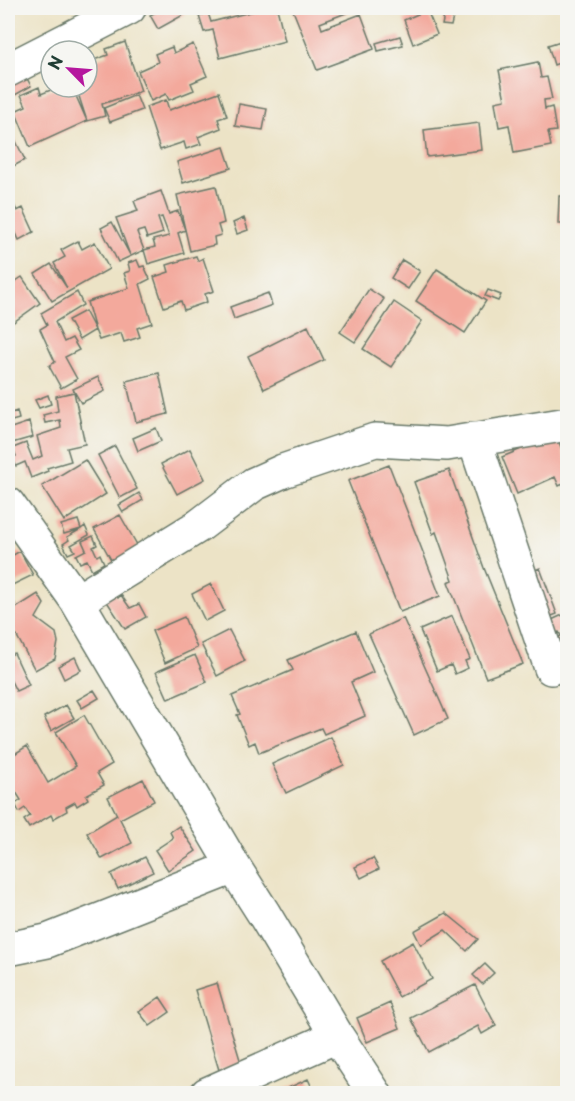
<svg xmlns="http://www.w3.org/2000/svg" width="575" height="1101" viewBox="0 0 575 1101" font-family="'Playpen Sans',sans-serif">
	<style>
		.building { fill: #f3a99c; fill-rule: evenodd }
		.lines { fill: none; stroke-linecap: round; stroke-linejoin: round }
		.minor-casing { stroke: #677767; stroke-width: 36 }
		.minor { stroke: #fff; stroke-width: 33 }
	</style>
	<rect width="100%" height="100%" fill="#f6f6f2"/>
	<filter id="ink" filterUnits="userSpaceOnUse"><feTurbulence type="fractalNoise" baseFrequency=".0167" numOctaves="2"/><feDisplacementMap in="SourceGraphic" scale="12" xChannelSelector="R" yChannelSelector="G"/><feConvolveMatrix kernelMatrix="1 2 1 2 8 2 1 2 1" color-interpolation-filters="sRGB"/></filter>
	<filter id="wash" filterUnits="userSpaceOnUse"><feTurbulence type="fractalNoise" baseFrequency=".008" numOctaves="4" result="noise"/><feDisplacementMap in="SourceGraphic" scale="24" xChannelSelector="R" yChannelSelector="G"/><feGaussianBlur stdDeviation="1.35" result="paint"/><feColorMatrix in="noise" values="0 0 0 0 0 0 0 0 0 0 0 0 0 0 0 0 0 1.4 0 .05"/><feComposite in="paint" operator="in"/></filter>
	<g filter="url(#wash)">
		<rect width="100%" height="100%" fill="#ece3c6"/>
		<g id="blocks">
			<path class="building" d="M164,8H181L185,14L158,29L150,15Z
				M266,8H277L285,41L220,58L213,30L204,32L199,16L208,13L211,22Z
				M292,8H359L320,23L322,29L361,14L374,49L317,70Z
				M427,10L437,34L413,44L404,20Z
				M445,11L454,13L451,26L442,25Z
				M400,36L403,45L378,51L376,43Z
				M564,40L567,60L554,65L548,45Z
				M125,42L141,91L102,104L105,116L87,121L76,87H87L88,62L108,55L106,49Z
				M193,44L207,76L191,83L194,90L169,100L166,94L151,101L138,71L158,62L155,54L172,47L174,53Z
				M538,62L541,78L547,77L552,99L544,100L545,109L552,107L556,131L548,132L551,146L514,153L509,125L499,127L495,102L505,100L499,70Z
				M23,71L31,86L8,99V80Z
				M39,87L41,94L58,87H72L87,121L30,147L15,111L26,106L21,95Z
				M219,92L227,116L218,119L221,128L198,137L201,144L186,149L184,142L160,150L146,107L166,100L169,110Z
				M136,95L142,110L110,122L104,108Z
				M239,104L267,109L263,130L235,126Z
				M479,123L482,150L427,157L424,130Z
				M8,125L25,160L10,168L8,164Z
				M224,147L231,168L183,183L177,162Z
				M216,186L224,223L218,225L221,235L214,237L215,245L190,251L177,195Z
				M161,191L169,214L178,211L185,230L178,233L184,253L148,264L144,250L118,262L101,228L112,222L130,255L116,218L138,211L134,201ZM162,217L169,236L153,240L155,247L144,250L137,232L144,230L147,238L163,233L158,218Z
				M8,193L17,211L23,208L34,232L19,240L8,215Z
				M559,196H567V224H558Z
				M244,218L248,230L237,234L233,223Z
				M78,241L82,249L95,242L109,269L52,301L35,274L51,264L67,288L54,263L65,257L61,250Z
				M196,256L198,261L203,258L214,291L205,294L207,302L184,310L181,301L164,307L154,277L169,272L167,265Z
				M137,260L140,267L144,266L150,279L140,284L152,323L137,328L140,337L124,342L121,333L99,340L95,330L79,340L68,320L85,311L95,330L87,302L129,288L124,273L130,271L128,263Z
				M402,260L420,271L408,289L391,278Z
				M437,269L486,301L465,333L416,301Z
				M8,274L13,283L22,277L40,303L8,326Z
				M369,289L384,299L355,342L340,332Z
				M488,290L501,295L498,301L485,296Z
				M77,292L83,305L55,322L64,342L72,338L79,350L65,357L77,379L61,388L49,366L55,362L40,329L47,325L41,313Z
				M268,293L272,305L234,319L230,307Z
				M394,302L422,321L391,367L363,349Z
				M308,326L324,360L264,389L248,356Z
				M159,373L168,414L136,422L126,381Z
				M98,377L105,391L81,403L73,389Z
				M74,392L85,444L67,448L71,461L47,468L48,471L31,478L25,462L16,466L12,457L16,456L13,448L26,443L33,460L42,456L37,436L61,428L60,420L45,423L43,415L58,411L56,396Z
				M48,395L51,404L39,408L35,400Z
				M17,411L19,419L8,422V414Z
				M29,422L33,437L12,443L10,437L8,438V429Z
				M156,428L161,441L138,451L133,438Z
				M556,435L567,462V482L559,486L555,477L517,494L502,457Z
				M115,446L137,489L120,498L98,455Z
				M190,449L205,479L177,494L161,464Z
				M85,460L106,494L64,521L42,486Z
				M389,465L440,596L400,612L348,481Z
				M449,470L484,568L523,664L486,678L448,582L453,580L436,532L433,534L414,482Z
				M139,493L143,500L123,512L119,505Z
				M120,515L140,550L114,565L94,529Z
				M78,520L81,529L85,526L89,535L71,545L75,551L68,554L63,544L69,540L67,537L81,529L64,534L61,525Z
				M93,536L97,545L93,547L97,556L100,554L104,563L92,570L87,560L80,563L76,555L86,550L82,541Z
				M20,551L33,575L8,587L15,604L8,607V558Z
				M540,568L557,614L541,620L523,575Z
				M211,584L224,611L205,621L192,594Z
				M112,588L118,598L121,595L130,608L139,604L146,617L125,629L102,594Z
				M38,594L44,604L36,618L56,633L58,642L55,659L35,670L12,627L8,629V613Z
				M567,613V644L555,651L550,642L561,636L559,632L550,636L545,623Z
				M452,616L470,659L465,661L468,668L455,674L451,665L437,671L420,630Z
				M184,617L197,648L165,663L152,631Z
				M403,618L448,719L414,735L369,634Z
				M229,630L245,661L217,676L201,644Z
				M356,631L373,672L351,682L365,716L324,734L321,728L259,753L255,742L249,745L237,715L240,714L232,696L293,670L288,660Z
				M14,653L29,685L16,691L11,681L8,683V657Z
				M195,655L207,682L168,699L156,672Z
				M75,657L81,670L64,679L58,666Z
				M94,690L99,698L82,708L77,700Z
				M66,705L74,718L51,731L44,717Z
				M84,715L112,764L97,773L104,785L86,795L88,799L77,806L75,802L66,807L67,811L53,819L51,815L29,828L24,820L30,816L25,808L19,812L15,804L21,800L14,789L8,793V758L27,746L48,783L76,766L56,732Z
				M331,737L344,765L286,793L272,764Z
				M143,779L154,801L120,819L132,843L102,859L87,833L117,815L108,797Z
				M179,826L196,851L168,870L155,850L173,838L170,832Z
				M145,857L153,872L118,889L111,874Z
				M373,858L379,869L361,878L355,867Z
				M446,913L478,939L467,951L445,930L421,945L414,931Z
				M413,942L432,979L399,997L380,961Z
				M485,964L494,973L482,984L473,975Z
				M217,983L241,1063L219,1070L195,990Z
				M475,985L496,1026L482,1034L478,1026L429,1052L411,1018Z
				M160,997L170,1012L150,1026L139,1012Z
				M390,1003L400,1028L367,1042L357,1018Z
				M308,1079L315,1094H275Z"/>
		</g>
	</g>
	<g filter="url(#ink)">
		<use href="#blocks" fill-opacity="0" stroke="#677767" stroke-width="1.5"/>
		<g class="lines">
			<defs>
				<path id="minor" d="M8,70L129,8
					M474,439L551,668L568,659
					M8,504L77,601L234,867L264,914L337,1036L375,1094
					M77,601L200,525L254,484L283,471L375,440L447,444L568,424
					M8,949L47,941L234,867
					M207,1094L337,1036"/>
			</defs>
			<use href="#minor" class="minor-casing"/>
			<use href="#minor" class="minor"/>
		</g>
	</g>
	<rect width="575" height="1101" fill="none" stroke="#f6f6f2" stroke-width="30"/>
	<g transform="translate(69 69) rotate(295)"><circle r="28" fill="#f6f6f2" stroke="#a0aca6" stroke-width="1.5"/>
	<path d="M0-4.5L10 22L0 15L-10 22Z" fill="#b5179e"/>
	<text y="-9" font-size="16" font-weight="bold" text-anchor="middle" fill="#1f3d34">N</text>
	</g>
</svg>
